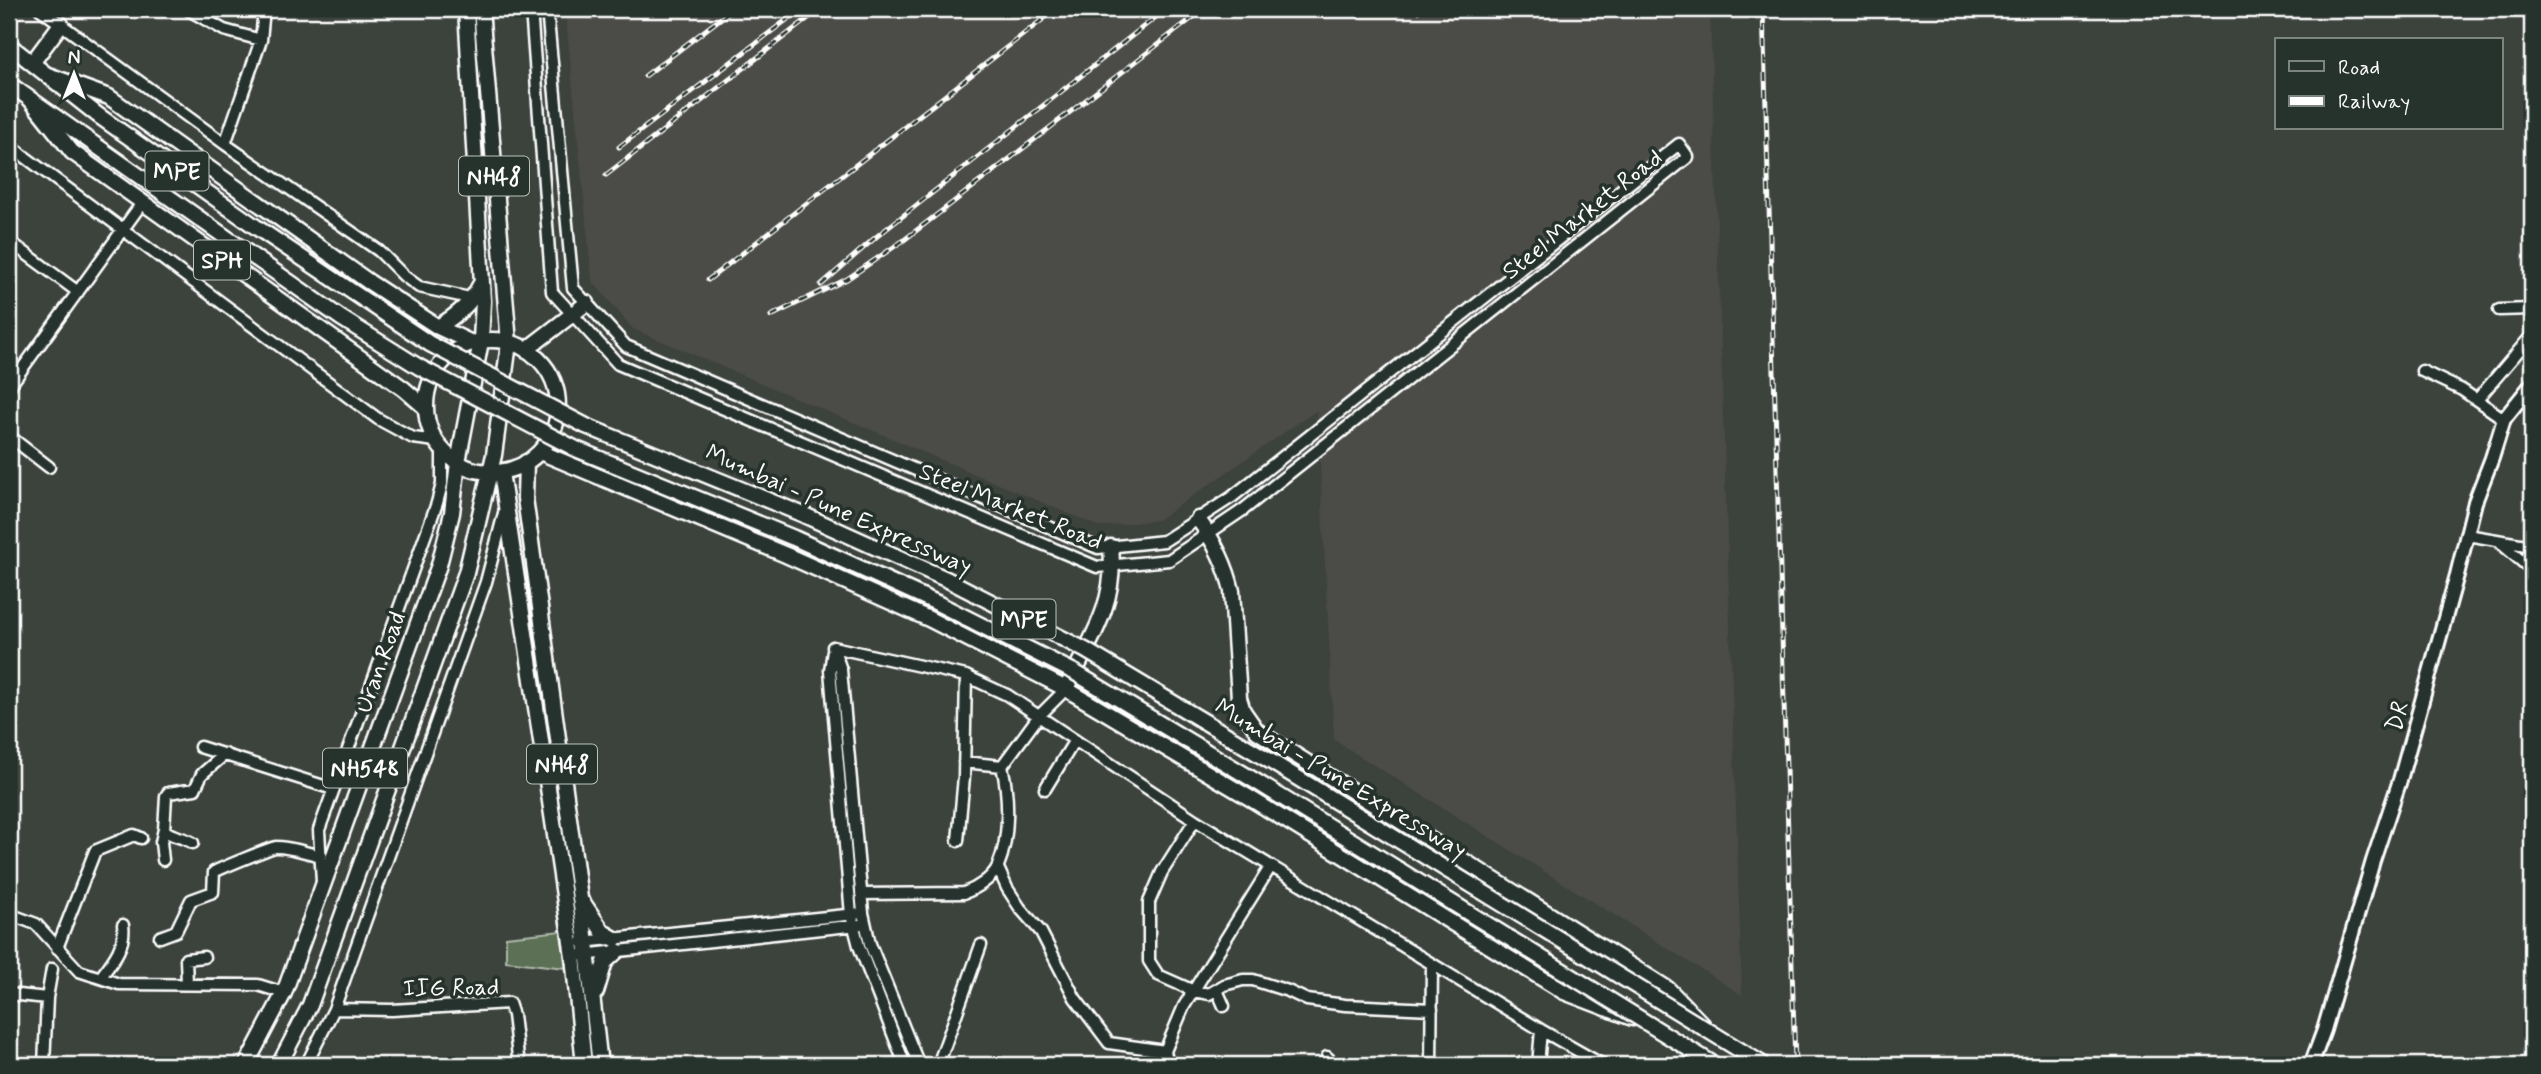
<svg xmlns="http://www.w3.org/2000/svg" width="2541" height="1074" viewBox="0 0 2541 1074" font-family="Mynerve,sans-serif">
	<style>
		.built { fill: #4c4c46 }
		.green { fill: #5b7054; stroke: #adb8aa; stroke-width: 2 }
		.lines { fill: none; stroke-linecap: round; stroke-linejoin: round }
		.minor-casing { stroke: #fff; stroke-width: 15 }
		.major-casing { stroke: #fff; stroke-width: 18 }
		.highway-casing { stroke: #fff; stroke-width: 19 }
		.minor { stroke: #26332d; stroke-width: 10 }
		.major { stroke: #26332d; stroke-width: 12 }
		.highway { stroke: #26332d; stroke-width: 14 }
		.rail-casing { stroke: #fff; stroke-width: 5 }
		.rail { stroke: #26332d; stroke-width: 2.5; stroke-dasharray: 8; stroke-linecap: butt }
		.highway-bridge-casing { stroke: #fff; stroke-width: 19; stroke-linecap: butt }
		.highway-bridge { stroke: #26332d; stroke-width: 14 }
		.labels { text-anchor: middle; stroke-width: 7; stroke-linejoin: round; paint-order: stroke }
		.shield { fill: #26332d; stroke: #bec2c0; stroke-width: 2 }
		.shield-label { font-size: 23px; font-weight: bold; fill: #fff }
		.street-label { font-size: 24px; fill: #fff; stroke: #26332d }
	</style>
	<rect width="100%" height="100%" fill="#3c423c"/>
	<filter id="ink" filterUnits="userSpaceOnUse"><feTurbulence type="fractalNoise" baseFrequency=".0143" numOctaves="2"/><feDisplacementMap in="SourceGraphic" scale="14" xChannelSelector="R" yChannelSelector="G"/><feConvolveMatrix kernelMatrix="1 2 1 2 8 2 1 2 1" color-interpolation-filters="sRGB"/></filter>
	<g filter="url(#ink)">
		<path class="built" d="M565,9H1710L1742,995L1334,740L1317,410L1158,520L1100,527L633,329L592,281Z"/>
		<path class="green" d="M561,931L566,968L506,961V937Z"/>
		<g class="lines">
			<defs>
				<path id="minor" d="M40,9L225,144L379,251L404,276L419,287L474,299
					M187,9L224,30L261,40
					M531,9L552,292L618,364L1097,567L1169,560L1243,510L1688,157L1679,144L1232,497L1164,541L1098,548L626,346L573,288L547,9
					M225,144L261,40L264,9
					M9,145L378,419L413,438L436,441
					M9,241L78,292
					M2499,310L2532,309
					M2422,371L2462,390L2504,419
					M9,387L142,203
					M2477,400L2532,335
					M9,436L49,467
					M2467,535L2532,546
					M2497,540L2532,570
					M833,647L966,676L1007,695L1195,820L1541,1030L1603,1065
					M833,647L841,670L863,913L870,944L919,1065
					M833,651L830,670L851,915L859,946L905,1065
					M200,747L333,789
					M964,762L1002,766L1038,717L1066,689
					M1045,789L1075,740
					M1195,820L1162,872L1149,902V961L1158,975L1194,991L1209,994L1224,985L1243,980H1253L1288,991L1307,1000L1345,1005L1432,1009
					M958,841L964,777L966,676
					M193,843C184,837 172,837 164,830L166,796L168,793L195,789L202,774L225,754
					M163,860L161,842L164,829
					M998,868L1007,888L1020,908L1041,932L1075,998L1109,1043L1165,1051
					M322,882L319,830L437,503L442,484V449
					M861,894L964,893C976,889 993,878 998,866C1010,838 1009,795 1002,766
					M9,914L36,924L79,971L119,984L258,985L284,993
					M160,937L176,931L191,900L213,892L214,872C219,869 272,847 276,847C291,847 307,853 321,856
					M582,942L856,914
					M57,948L95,851L134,835L141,838
					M573,956L858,925
					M100,978C112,962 126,946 123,925
					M187,983L186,959L204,957
					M1217,990L1224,1006
					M9,994L47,998
					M334,1009L392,1010L509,1003L513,1015L519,1065
					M1327,1057L1335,1065
					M44,1065L47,998L52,969
					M306,1065L334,1009L486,582L504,513
					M938,1065L981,945
					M1168,1065L1165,1051L1184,1006L1271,866
					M1431,1065L1432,964
					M1538,1065L1541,1030"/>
				<path id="major" d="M2311,1065L2324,1030L2373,861L2400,780L2457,575L2475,502L2492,458L2504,419L2532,384"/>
				<path id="highway" d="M9,45L99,116L256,227
					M32,63L61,24
					M48,75L109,97L369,282L438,327L472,343
					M9,84L241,248
					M30,99L72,152L404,389L426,408
					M438,327C457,315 470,305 480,285
					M426 406a66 66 0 1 1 132 0a66 66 0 1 1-132 0Z
					M526,350L587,303
					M540,452L786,555L929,619L1066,689L1248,797L1564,992L1632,1018
					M526,462L525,498L586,942L600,1065
					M501,472L573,956L584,1065
					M1198,519C1214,541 1226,564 1232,591L1239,698L1243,711L1257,731L1668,989L1703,1025
					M1066,689C1090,640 1117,604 1111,547
					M584,904L603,932L615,939
					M596,992L605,962L617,951
					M246,1065L284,993L439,565L452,513L458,462L481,341L483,301L466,9
					M279,1065L310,1005L466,573L494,455L509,343L481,9"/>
			</defs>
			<use href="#minor" class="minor-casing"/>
			<use href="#major" class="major-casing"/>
			<use href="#highway" class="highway-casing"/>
			<use href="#minor" class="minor"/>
			<use href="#major" class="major"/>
			<use href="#highway" class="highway"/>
			<defs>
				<path id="rail" d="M1763,9L1795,1065
					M1418,11L1420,9
					M645,76L733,9
					M619,147L801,9
					M606,175L820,9
					M708,280L1056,9
					M821,285L876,237L1166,9
					M771,316L847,279L904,240L1204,9"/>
			</defs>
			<use href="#rail" class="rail-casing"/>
			<use href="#rail" class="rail"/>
			<defs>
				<path id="highway-bridge" d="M256,227L430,344L586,426L804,515L948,580L1085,650L1270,761L1764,1065
					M241,248L341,318L419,367L576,449L794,538L937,603L1074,672L1257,782L1715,1065"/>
			</defs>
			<use href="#highway-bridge" class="highway-bridge-casing"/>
			<use href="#highway-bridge" class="highway-bridge"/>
		</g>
	</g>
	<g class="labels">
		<g class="shield">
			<rect x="145.5" y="151.5" width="63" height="39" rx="5"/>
			<rect x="459" y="156.5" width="70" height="39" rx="5"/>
			<rect x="194" y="240.5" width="56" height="39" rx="5"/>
			<rect x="992.5" y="599.5" width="63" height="39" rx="5"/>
			<rect x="527" y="744.5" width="70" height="39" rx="5"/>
			<rect x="323" y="748.5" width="84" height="39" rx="5"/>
		</g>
		<g class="shield-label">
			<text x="177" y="179">MPE</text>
			<text x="494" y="184">NH48</text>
			<text x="222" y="268">SPH</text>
			<text x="1024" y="627">MPE</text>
			<text x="562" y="772">NH48</text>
			<text x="365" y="776">NH548</text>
		</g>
		<g class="street-label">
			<text transform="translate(1582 214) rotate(-38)" y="8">Steel Market Road</text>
			<text transform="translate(1011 506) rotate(22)" y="8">Steel Market Road</text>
			<text transform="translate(839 509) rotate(24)" y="8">Mumbai - Pune Expressway</text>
			<text transform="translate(380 662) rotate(-70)" y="8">Uran Road</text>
			<text transform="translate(2397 716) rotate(-74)" y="8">DR</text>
			<text transform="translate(1341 778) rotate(31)" y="8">Mumbai - Pune Expressway</text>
			<text transform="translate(451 987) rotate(-1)" y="8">IIG Road</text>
		</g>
	</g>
	<rect width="2541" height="1074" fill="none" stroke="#26332d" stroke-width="35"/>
	<rect x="18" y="18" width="2506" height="1039" fill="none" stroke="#fff" stroke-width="2.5" filter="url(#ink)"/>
	<rect x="2275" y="38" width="228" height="91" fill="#26332d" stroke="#7d8581" stroke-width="2"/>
	<rect x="2289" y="61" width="35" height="10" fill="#26332d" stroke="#7d8581" stroke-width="2"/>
	<text x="2338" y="74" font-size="21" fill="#ffffff">Road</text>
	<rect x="2289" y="96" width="35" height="10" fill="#ffffff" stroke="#7d8581" stroke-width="2"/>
	<text x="2338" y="108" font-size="21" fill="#ffffff">Railway</text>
	<g transform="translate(74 74)" stroke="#26332d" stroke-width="5" paint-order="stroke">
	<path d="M0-5L12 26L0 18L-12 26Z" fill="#ffffff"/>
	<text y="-10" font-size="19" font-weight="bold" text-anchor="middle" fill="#ffffff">N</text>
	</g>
</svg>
